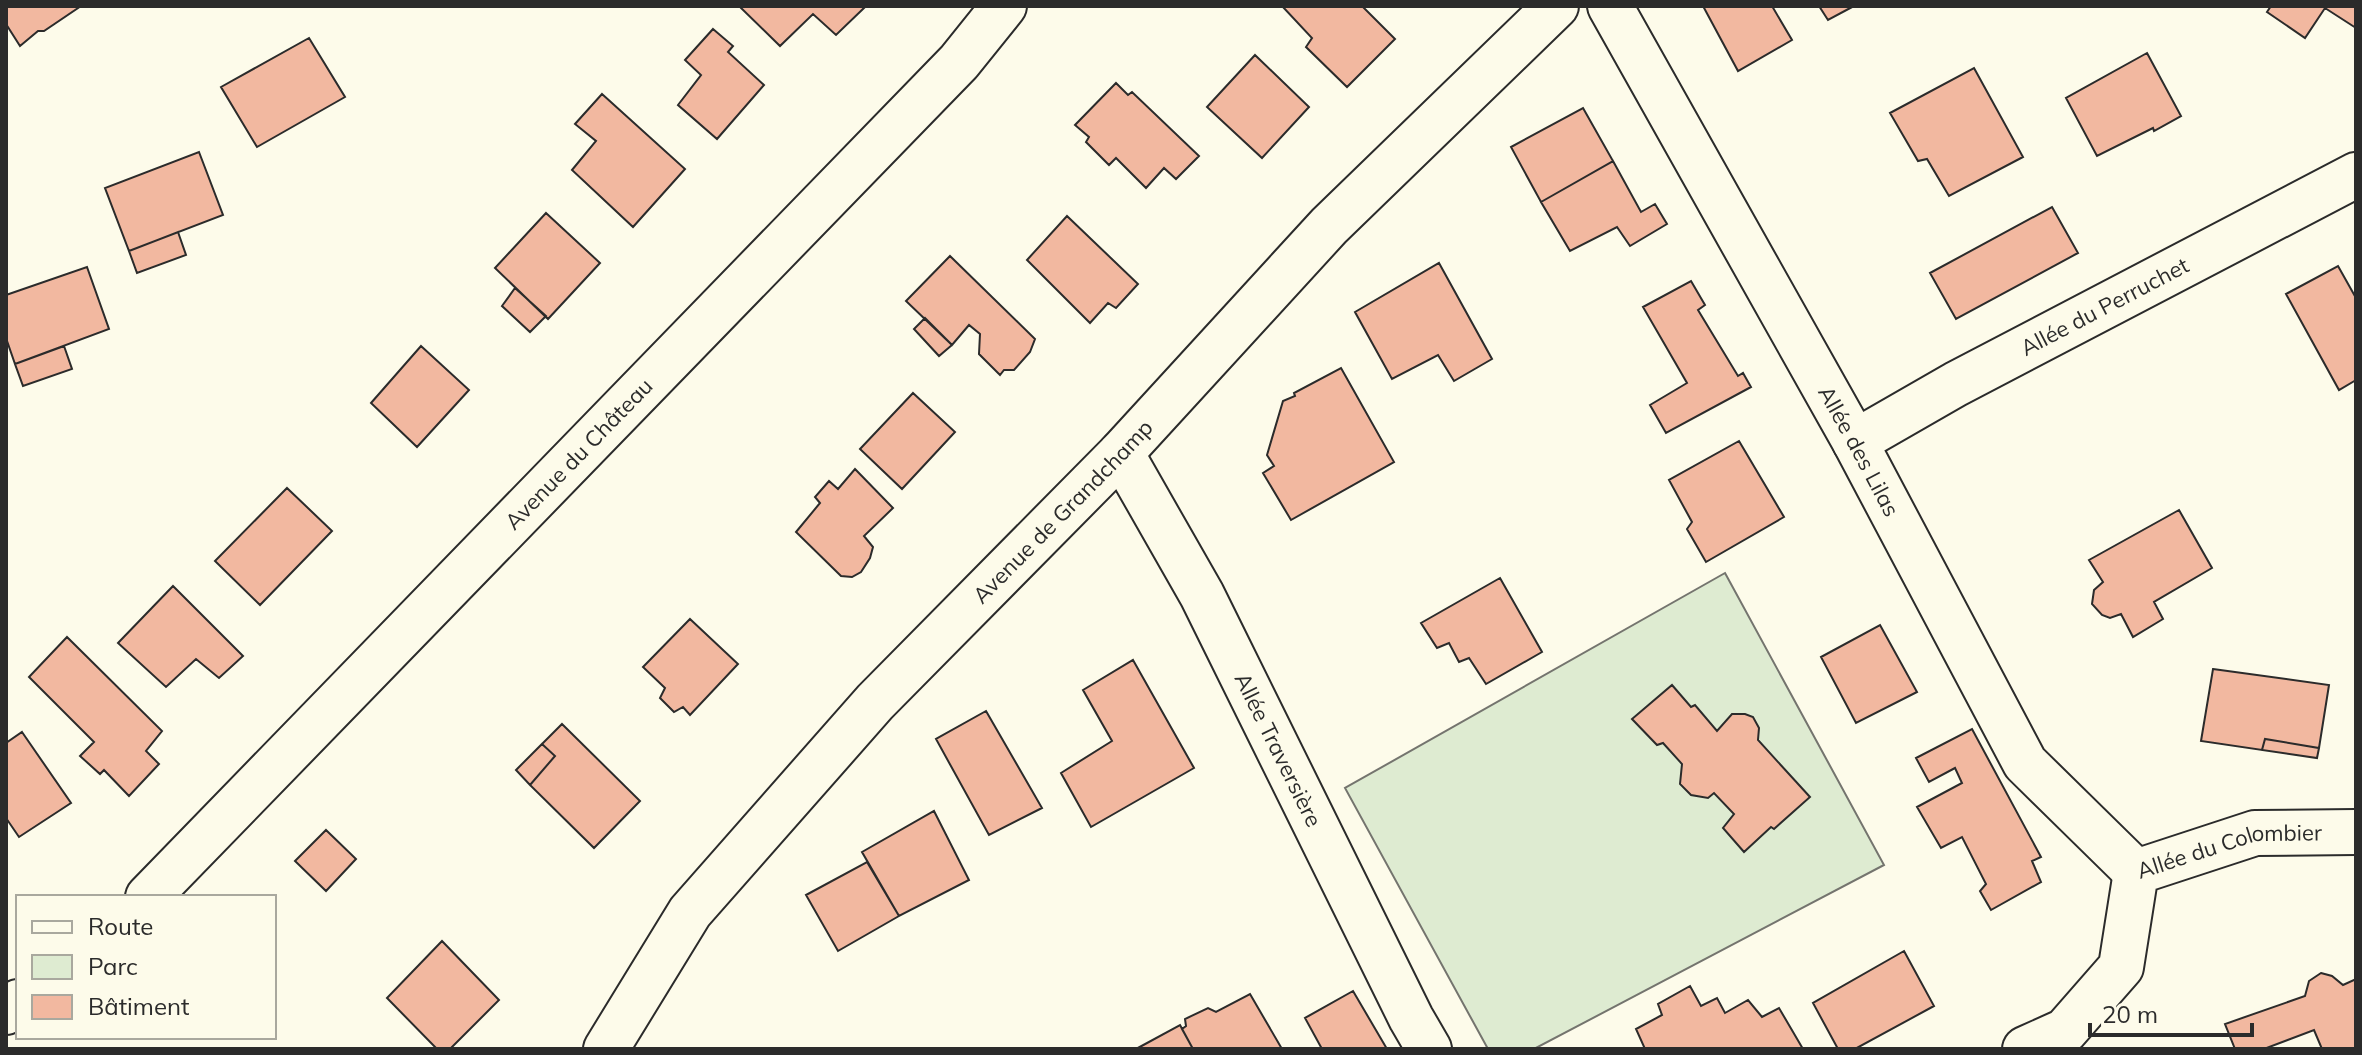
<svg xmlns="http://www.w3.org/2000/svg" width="2362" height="1055" viewBox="0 0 2362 1055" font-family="Mulish,sans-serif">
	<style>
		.green { fill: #deebd1; stroke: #74746e; stroke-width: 2 }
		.building { fill: #f2b8a0; stroke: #2b2b2b; stroke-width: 2 }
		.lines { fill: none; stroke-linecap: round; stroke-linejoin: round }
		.minor-casing { stroke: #2b2b2b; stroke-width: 48 }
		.minor { stroke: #fdfbea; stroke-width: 44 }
		.labels { text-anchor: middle; stroke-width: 6; stroke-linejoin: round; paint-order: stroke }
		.street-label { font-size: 22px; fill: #2b2b2b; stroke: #fdfbea }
	</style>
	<rect width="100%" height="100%" fill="#fdfbea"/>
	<path class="green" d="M1725,573L1884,865L1534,1049H1488L1345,788Z"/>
	<path class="building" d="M6,6H81L44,31H38L20,46L6,24Z
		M739,6H865V7L836,35L813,14L780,46Z
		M1282,6H1362L1395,39L1347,87L1306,47L1312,38Z
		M1703,6H1772L1792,40L1738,71Z
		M1819,6H1854L1828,20Z
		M2271,6H2356V28L2325,8L2305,38L2267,12Z
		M713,29L733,46L728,52L764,85L717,139L678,105L701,75L685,60Z
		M309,38L345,97L257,147L221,87Z
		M2147,53L2181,116L2154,131L2153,128L2097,156L2066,98Z
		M1255,55L1309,107L1262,158L1207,107Z
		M1974,68L2023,157L1949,196L1927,159L1918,161L1890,113Z
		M1116,83L1128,95L1132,92L1199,156L1176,179L1164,168L1146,188L1116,158L1109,165L1086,142L1089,137L1075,125Z
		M602,94L685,169L633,227L572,170L596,141L575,124Z
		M1583,108L1613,161L1541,202L1511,147Z
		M199,152L223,215L129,251L105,188Z
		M1613,161L1641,212L1655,204L1667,224L1630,246L1617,227L1570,251L1541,202Z
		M2052,207L2078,253L1956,319L1930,273Z
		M546,213L600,263L548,319L495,268Z
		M1067,216L1138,284L1116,308L1108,303L1090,323L1027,260Z
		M178,232L186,255L137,273L129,251Z
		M950,256L1035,339L1030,352L1014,370H1004L1000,375L979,354L980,334L969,325L952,345L906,301Z
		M1439,263L1492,359L1454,381L1438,355L1392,379L1355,312Z
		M2338,266L2356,298V380L2339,390L2286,294Z
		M87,267L109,329L15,364L6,338V295Z
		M1691,281L1705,305L1698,310L1738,376L1743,373L1751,387L1666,433L1650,405L1687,383L1643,307Z
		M515,288L546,316L530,332L502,306Z
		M925,318L952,345L939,356L914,329Z
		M64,346L72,369L23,386L15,364Z
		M421,346L469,390L417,447L371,403Z
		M1341,368L1394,462L1291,520L1263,473L1274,466L1267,455L1283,401L1295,396L1294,393Z
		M913,393L955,432L902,489L860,449Z
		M1739,441L1784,517L1706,562L1687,529L1692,522L1669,480Z
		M855,469L893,508L864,536L873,547L870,558L861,572L852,577L841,576L796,532L820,503L815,497L829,481L838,489Z
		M287,488L332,531L260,605L215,561Z
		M2179,510L2212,568L2154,602L2163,619L2133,637L2121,614L2110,618L2102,615L2092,604L2094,590L2103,582L2089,560Z
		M1500,578L1542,652L1486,684L1469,658L1459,662L1449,643L1437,648L1421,623Z
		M173,586L243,656L219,678L196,659L166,687L118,643Z
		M690,619L738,664L690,715L683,707L674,712L660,698L665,688L643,667Z
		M1880,625L1917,692L1856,723L1821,657Z
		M67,637L162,731L146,751L159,764L129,796L104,770L100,774L80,756L94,742L29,677Z
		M1133,660L1194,768L1091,827L1061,773L1112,741L1083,690Z
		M2213,669L2329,685L2319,748L2265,739L2262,750L2201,741Z
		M1672,685L1691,707L1695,705L1717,731L1732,714H1745L1753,717L1759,728L1758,740L1810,797L1774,829L1771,827L1744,852L1723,828L1734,814L1714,793L1708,798L1691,795L1680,784L1682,764L1663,743L1657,745L1632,719Z
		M986,711L1042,808L989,835L936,739Z
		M562,724L640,801L594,848L530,785L555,756L542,744Z
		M1972,729L2041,857L2032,861L2041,882L1991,910L1980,891L1986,884L1962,837L1941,848L1917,807L1962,783L1955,768L1929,782L1916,758Z
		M22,732L71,803L19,837L6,818V743Z
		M2265,739L2319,748L2317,758L2262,750Z
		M542,744L555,756L530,785L516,770Z
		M934,811L969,880L899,916L862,852Z
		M326,830L356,859L326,891L295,861Z
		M867,862L899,916L838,951L806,895Z
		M442,941L499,1000L450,1049H437L387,998Z
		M1904,951L1934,1006L1855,1049H1838L1813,1003Z
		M2321,973L2332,976L2343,985L2356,979V1049H2322L2314,1030L2264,1049H2235L2225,1024L2305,996L2309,981Z
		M1690,986L1701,1006L1717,998L1725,1013L1748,1000L1762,1017L1779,1008L1803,1049H1645L1636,1029L1662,1015L1658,1004Z
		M1353,991L1387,1049H1322L1305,1018Z
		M1250,994L1282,1049H1193L1182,1029L1186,1026L1185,1019L1208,1008L1216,1012Z
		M1180,1025L1193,1049H1136Z"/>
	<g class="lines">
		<defs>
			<g id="minor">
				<path id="s1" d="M1610,6L1855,442L2025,763L2136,872"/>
				<path id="s2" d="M1855,442L1956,384L2356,175"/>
				<path id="s3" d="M1121,453L1202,595L1411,1018L1429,1049"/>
				<path id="s4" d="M148,897L959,62L1004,6"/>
				<path d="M6,1012L18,1002"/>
				<path id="s5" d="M606,1049L690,912L875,702L1121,453L1329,226L1556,6"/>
				<path id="s6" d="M2025,1049L2065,1031L2121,967L2136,872L2255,833L2356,832"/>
			</g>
		</defs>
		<use href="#minor" class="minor-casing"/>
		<use href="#minor" class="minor"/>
	</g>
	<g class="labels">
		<g class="street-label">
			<text dy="8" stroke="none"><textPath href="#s2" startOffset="284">Allée du Perruchet</textPath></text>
			<text dy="8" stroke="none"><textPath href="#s1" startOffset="510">Allée des Lilas</textPath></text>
			<text dy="8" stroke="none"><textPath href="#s4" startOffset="618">Avenue du Château</textPath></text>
			<text dy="8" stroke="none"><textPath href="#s5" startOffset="708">Avenue de Grandchamp</textPath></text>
			<text dy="8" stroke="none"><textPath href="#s3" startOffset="336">Allée Traversière</textPath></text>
			<text dy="8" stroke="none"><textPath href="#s6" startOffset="322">Allée du Colombier</textPath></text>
		</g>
	</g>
	<rect width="2362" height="1055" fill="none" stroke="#2b2b2b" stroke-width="16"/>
	<rect x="16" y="895" width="260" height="144" fill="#fdfbea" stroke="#a9a89e" stroke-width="2"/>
	<rect x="32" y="921" width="40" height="12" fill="#fdfbea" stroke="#a9a89e" stroke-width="2"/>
	<text x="88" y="935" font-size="24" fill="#2b2b2b">Route</text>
	<rect x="32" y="955" width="40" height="24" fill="#deebd1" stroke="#a9a89e" stroke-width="2"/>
	<text x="88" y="975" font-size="24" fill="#2b2b2b">Parc</text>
	<rect x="32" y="995" width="40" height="24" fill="#f2b8a0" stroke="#a9a89e" stroke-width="2"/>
	<text x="88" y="1015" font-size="24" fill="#2b2b2b">Bâtiment</text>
	<path d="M2090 1023v12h162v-12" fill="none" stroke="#2b2b2b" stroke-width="4"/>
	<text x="2102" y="1023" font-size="24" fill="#2b2b2b" stroke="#fdfbea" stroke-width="6" paint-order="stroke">20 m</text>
</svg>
